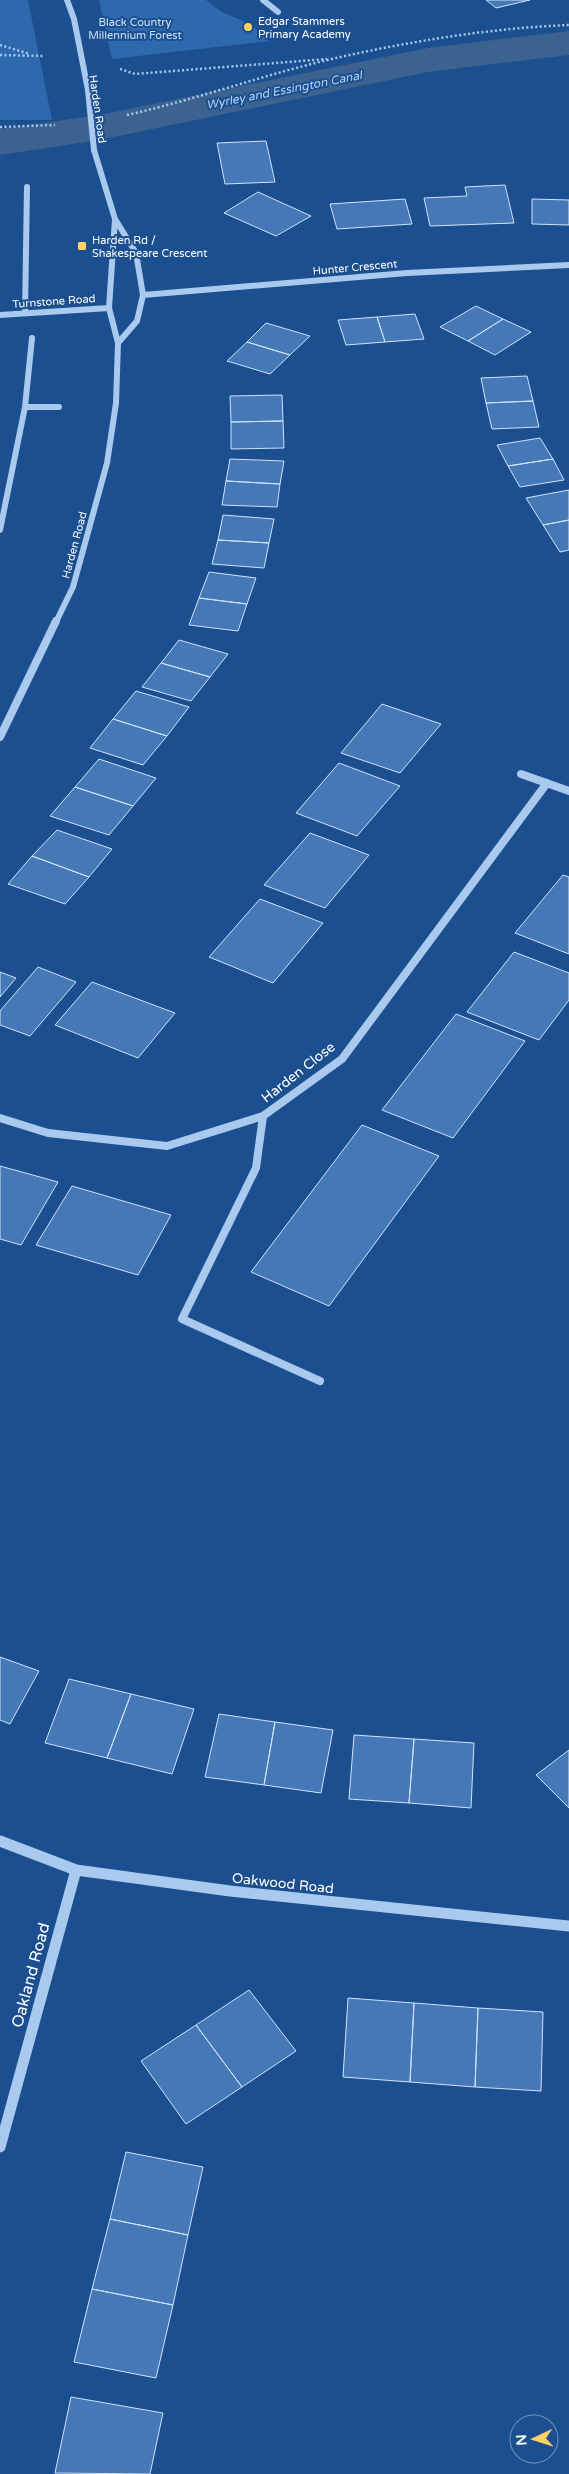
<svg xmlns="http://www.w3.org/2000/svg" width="569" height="2474" viewBox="0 0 569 2474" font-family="'Varela Round',sans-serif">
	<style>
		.green { fill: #2e69ad }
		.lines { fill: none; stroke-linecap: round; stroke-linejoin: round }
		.canal { fill: #3c6290; fill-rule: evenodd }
		.building { fill: #4478b7; stroke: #cfe3fa }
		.path { stroke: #a9c9ee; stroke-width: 2.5; stroke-dasharray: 2 2.5; stroke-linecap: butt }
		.minor-far2 { stroke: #a9c9ee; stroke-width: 6 }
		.minor-far1 { stroke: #a9c9ee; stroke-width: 8 }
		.minor { stroke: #a9c9ee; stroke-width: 11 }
		.minor-bridge { stroke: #a9c9ee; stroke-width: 6 }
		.poi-dot { fill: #ffd166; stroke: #1b4f8f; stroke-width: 2 }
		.labels { text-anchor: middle; stroke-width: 4; stroke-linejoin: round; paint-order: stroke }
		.far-poi-label { font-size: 11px; fill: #fff; stroke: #1b4f8f; text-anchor: start }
		.far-park-label { font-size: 11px; fill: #cfe3fa; stroke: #1b4f8f }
		.far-street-label { font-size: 11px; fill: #fff; stroke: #1b4f8f }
		.far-water-label { font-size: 12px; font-style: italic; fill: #b5d3f5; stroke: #1b4f8f }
		.street-label { font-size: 14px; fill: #fff; stroke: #1b4f8f }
		.near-street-label { font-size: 16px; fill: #fff; stroke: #1b4f8f }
	</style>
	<rect width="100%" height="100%" fill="#1b4f8f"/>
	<path class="green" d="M0,0H28L52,120H0Z
		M99,0H206L220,11L252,25L269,41L112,59Z"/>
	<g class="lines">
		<path class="canal" d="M569,31V55L428,72L99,140L0,155V129L99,115L428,48Z"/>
	</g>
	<path class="building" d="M486,0H530L496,8Z
		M266,141L275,182L225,184L217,143Z
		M505,185L514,223L430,226L424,198L467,196L465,187Z
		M258,192L311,216L276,236L224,213Z
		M405,199L412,224L337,229L330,204Z
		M532,199L569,200V225L532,224Z
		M476,306L503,319L468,341L440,327Z
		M415,314L424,339L385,342L377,317Z
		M377,317L385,342L346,345L338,320Z
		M503,319L531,332L495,355L468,341Z
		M266,323L310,336L290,355L247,342Z
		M247,342L290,355L270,374L227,361Z
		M527,376L533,401L486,403L481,378Z
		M282,395L283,421L231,422L230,396Z
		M533,401L539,427L492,429L486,403Z
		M283,421L284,448L231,449V422Z
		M540,438L553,459L508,466L497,445Z
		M230,459L284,461L280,484L226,481Z
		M553,459L564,480L520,487L508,466Z
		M226,481L280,484L277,507L222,505Z
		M569,490V520L543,525L526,498Z
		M223,515L274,519L269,543L218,540Z
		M569,520V550L560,552L543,525Z
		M218,540L269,543L264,568L212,564Z
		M209,572L256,578L247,604L199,598Z
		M199,598L247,604L238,631L189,625Z
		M179,640L228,654L210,677L161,663Z
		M161,663L210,677L191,701L142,687Z
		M136,691L189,707L167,736L113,719Z
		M382,704L441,724L400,773L341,753Z
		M113,719L167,736L143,765L90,748Z
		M99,759L156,778L133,806L75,787Z
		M339,763L400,786L357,836L296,813Z
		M75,787L133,806L109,835L50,816Z
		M57,830L112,849L89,877L32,856Z
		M310,833L369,855L325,908L264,885Z
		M32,856L89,877L65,904L8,884Z
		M563,875L569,877V954L515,933Z
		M260,899L323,923L273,983L209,957Z
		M514,952L569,973V1000L539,1040L467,1012Z
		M38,967L76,982L30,1036L0,1025V1011Z
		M0,972L16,978L0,997Z
		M92,982L175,1013L138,1058L55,1025Z
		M456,1014L525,1041L453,1138L382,1110Z
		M362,1125L439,1156L329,1306L251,1272Z
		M0,1166L58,1182L21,1245L0,1239Z
		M72,1186L171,1215L138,1275L36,1245Z
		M0,1657L39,1671L10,1724L0,1720Z
		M69,1679L131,1694L107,1758L45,1743Z
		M131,1694L194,1709L172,1774L107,1758Z
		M219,1714L275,1722L264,1785L205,1777Z
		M275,1722L333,1730L321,1793L264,1785Z
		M354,1735L414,1739L409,1803L349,1799Z
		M414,1739L474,1743L471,1808L409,1803Z
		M569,1750V1808L536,1775Z
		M249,1990L296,2051L242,2087L196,2025Z
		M348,1998L414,2003L410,2082L343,2077Z
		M414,2003L478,2008L475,2087L410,2082Z
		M478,2008L543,2012L541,2091L475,2087Z
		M196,2025L242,2087L186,2124L141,2061Z
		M126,2152L203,2167L188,2235L110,2219Z
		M110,2219L188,2235L173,2305L92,2289Z
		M92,2289L173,2305L156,2378L74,2362Z
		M71,2397L163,2413L150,2474L55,2473Z"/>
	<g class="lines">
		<path class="path" d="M0,45L30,54
			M0,55L44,56
			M120,69L135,74L327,59
			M127,115C198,99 266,74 336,58C412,41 491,28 569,25
			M0,127L55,125"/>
		<path class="minor-far2" d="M67,0L74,19L88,90
			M263,0L278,12
			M94,150L115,219L136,253L143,295L137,321L118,343
			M143,295L407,273L569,265
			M25,313L27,187
			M0,315L109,308
			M25,407H59
			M0,530L25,407L32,338
			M56,622L73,587L107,463L116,403L118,343L109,308L115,219"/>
		<path class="minor-far1" d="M0,737L56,621
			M521,774L569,791
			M263,1116L256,1168L182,1319L320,1381
			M0,1118L48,1133L167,1146L263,1116L342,1059L547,783"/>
		<path class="minor" d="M0,1841L76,1870L230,1891L569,1926
			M0,2147L76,1870"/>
		<path class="minor-bridge" d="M88,90L94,150"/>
	</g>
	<g class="poi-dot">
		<circle cx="248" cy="27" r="5"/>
		<rect x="77" y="241" width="10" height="10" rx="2.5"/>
	</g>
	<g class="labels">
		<g class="far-poi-label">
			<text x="258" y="25">Edgar Stammers<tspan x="258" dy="13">Primary Academy</tspan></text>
			<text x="92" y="244">Harden Rd /<tspan x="92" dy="13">Shakespeare Crescent</tspan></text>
		</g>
		<g class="far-park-label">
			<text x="135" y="26">Black Country<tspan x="135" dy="13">Millennium Forest</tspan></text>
		</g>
		<g class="far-street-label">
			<text transform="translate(98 109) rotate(82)" y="4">Harden Road</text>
			<text transform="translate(355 267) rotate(-5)" y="4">Hunter Crescent</text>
			<text transform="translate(54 301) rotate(-4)" y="4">Turnstone Road</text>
			<text transform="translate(74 545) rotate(-75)" y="4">Harden Road</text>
		</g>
		<g class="far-water-label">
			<text transform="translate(284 90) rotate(-11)" y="4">Wyrley and Essington Canal</text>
		</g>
		<g class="street-label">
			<text transform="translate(298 1072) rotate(-38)" y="5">Harden Close</text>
			<text transform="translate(283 1883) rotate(6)" y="5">Oakwood Road</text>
		</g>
		<g class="near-street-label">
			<text transform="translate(30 1975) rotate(-75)" y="6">Oakland Road</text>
		</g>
	</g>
	<g transform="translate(534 2439) rotate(266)"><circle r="24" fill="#1b4f8f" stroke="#7695bc"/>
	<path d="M0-4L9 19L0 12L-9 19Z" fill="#ffd166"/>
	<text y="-8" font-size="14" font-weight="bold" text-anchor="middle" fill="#ffffff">N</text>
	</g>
</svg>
